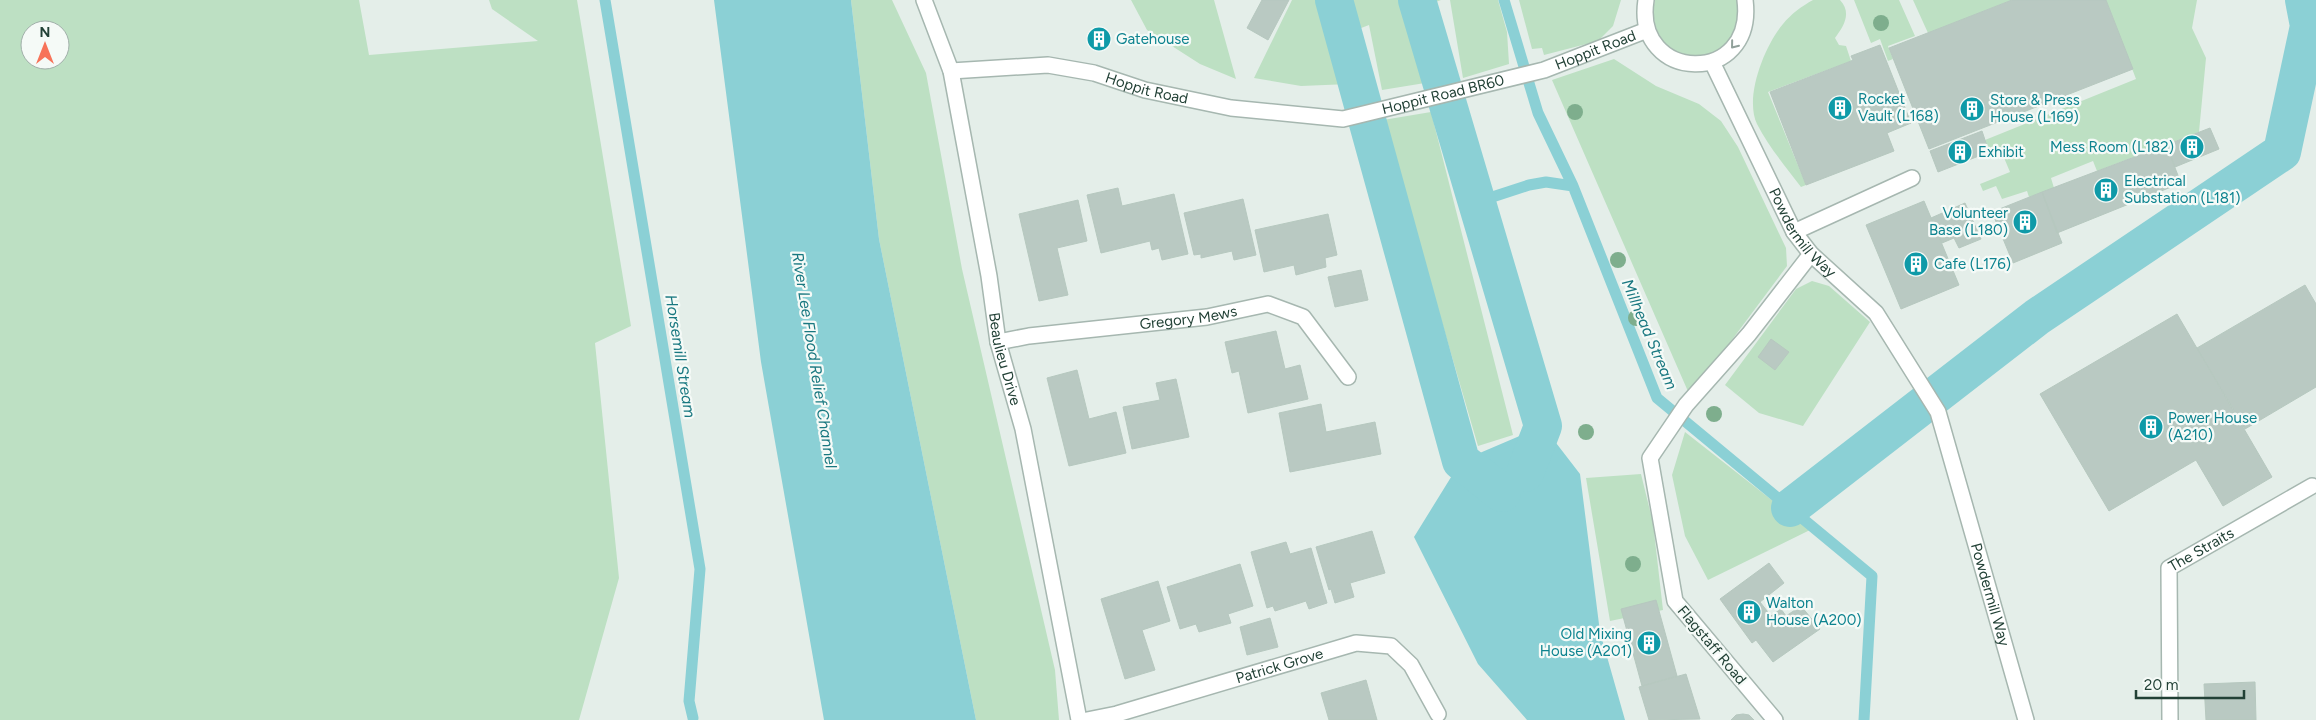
<svg xmlns="http://www.w3.org/2000/svg" width="2316" height="720" viewBox="0 0 2316 720" font-family="Figtree,sans-serif">
	<style>
		.green { fill: #bde0c3; fill-rule: evenodd }
		.water { fill: #8bd0d5 }
		.lines { fill: none; stroke-linecap: round; stroke-linejoin: round }
		.stream { stroke: #8bd0d5; stroke-width: 11 }
		.canal { stroke: #8bd0d5; stroke-width: 38 }
		.building { fill: #b9c9c2; stroke: #b6c8bf }
		.service-casing { stroke: #a6b7b0; stroke-width: 18 }
		.minor-casing { stroke: #a6b7b0; stroke-width: 18 }
		.service { stroke: #fff; stroke-width: 15 }
		.minor { stroke: #fff; stroke-width: 15 }
		.tree { fill: #7eae8d }
		.oneway { stroke: #90a09a }
		.labels { text-anchor: middle; stroke-width: 4.5; stroke-linejoin: round; paint-order: stroke }
		.culture-label { font-size: 15px; fill: #0d838f; stroke: #f5faf7; text-anchor: start }
		.street-label { font-size: 15px; fill: #224136; stroke: #f5faf7 }
		.water-label { font-size: 16px; font-style: italic; fill: #197880; stroke: #f5faf7 }
	</style>
	<rect width="100%" height="100%" fill="#e4eee9"/>
	<path class="green" d="M0,0H359L369,55L538,41L492,9L489,0H577L631,326L595,343L619,578L579,720H0ZM30,30H60V60H30Z
		M851,0H892L926,73L962,269L1055,670L1059,720H976L879,239Z
		M1131,0H1214L1236,79L1200,64L1147,30Z
		M1292,0H1441L1408,12L1425,83L1382,90L1369,25L1335,38L1349,84L1301,86L1254,78Z
		M1450,0H1498L1507,32L1509,64L1463,78Z
		M1519,0H1621L1613,26L1598,41L1544,55L1542,48L1532,49Z
		M1655,0H1738C1738,8 1739,16 1739,24C1738,28 1734,33 1731,37C1728,41 1726,47 1722,50C1689,76 1645,41 1655,0Z
		M1813,0H1840C1852,13 1844,26 1835,38L1839,45L1846,46L1851,61L1768,92L1806,185L1801,187C1786,167 1768,146 1757,124C1744,97 1765,45 1783,24C1791,14 1802,6 1813,0Z
		M1854,0H1899L1915,36L1888,46L1893,59L1888,61L1880,39L1871,43Z
		M1913,0H2012L1928,33Z
		M2106,0H2197L2192,28L2206,58L2199,132L2097,171L2093,161L2051,178L2054,188L2029,197L2027,191L2002,199L1996,186L1983,191L1980,184L2010,172L2002,153L1991,156L1985,140L2136,79Z
		M1614,59L1656,86L1699,104L1721,121L1738,147L1786,248L1787,266L1690,396L1552,80Z
		M1431,112L1513,435L1478,446L1383,120Z
		M1812,281L1829,286L1870,322L1803,426L1759,413L1725,385L1796,289Z
		M1685,432L1810,530L1708,580L1685,536L1672,475Z
		M1641,474L1653,523L1663,610L1610,621L1586,478Z"/>
	<path class="water" d="M714,0H851L879,239L976,720H824L761,362Z
		M1543,426L1580,474L1600,632L1625,720H1527L1478,664L1414,537L1461,461Z"/>
	<g class="lines">
		<path class="stream" d="M605,0L700,569L689,701L693,718
			M1504,0L1538,113L1573,186L1657,398L1872,576L1864,720
			M1477,202L1529,185L1546,182L1573,186"/>
		<path class="canal" d="M1334,0L1461,461L1502,493
			M1417,0L1543,426L1525,473
			M1790,508L2037,317L2282,152L2309,26L2304,0"/>
	</g>
	<path class="building" d="M1262,0H1289L1268,40L1247,28Z
		M2012,0H2106L2133,69L1929,149L1889,48Z
		M1094,30L1109,37L1104,48L1090,41Z
		M1880,45L1911,123L1887,133L1894,151L1806,185L1770,92L1851,61L1853,60L1851,56Z
		M2210,128L2219,149L2175,167L2166,145Z
		M1982,131L1989,152L1938,172L1930,151Z
		M2166,145L2181,183L2057,233L2042,192Z
		M1118,188L1122,206L1174,194L1188,254L1162,260L1159,248L1152,250L1150,241L1101,253L1087,195Z
		M2042,192L2062,243L2013,263L1992,212Z
		M1243,199L1256,255L1234,260L1232,251L1201,258V254L1194,255L1184,213Z
		M1078,200L1087,241L1057,248L1068,295L1039,301L1019,214Z
		M1924,201L1959,285L1901,309L1866,225Z
		M1965,203L1981,239L1959,248L1954,238L1942,243L1931,218Z
		M1328,214L1337,255L1325,258L1326,267L1296,275L1294,265L1264,272L1255,230Z
		M1361,270L1368,300L1335,307L1328,277Z
		M2305,285L2316,304V387L2245,429L2197,348Z
		M2177,314L2272,477L2223,506L2196,460L2109,511L2040,394Z
		M1276,331L1285,369L1300,365L1308,399L1248,413L1239,371L1232,373L1225,342Z
		M1771,339L1789,352L1775,370L1758,357Z
		M1077,370L1089,419L1116,412L1126,453L1069,466L1047,378Z
		M1176,379L1189,437L1132,449L1123,407L1160,400L1156,383Z
		M1321,404L1326,432L1375,422L1381,454L1290,472L1279,413Z
		M1372,531L1385,573L1350,583L1354,597L1335,603L1331,589L1329,590L1316,547Z
		M1286,542L1290,554L1311,548L1327,603L1309,609L1306,601L1275,611L1273,606L1267,608L1251,552Z
		M1769,563L1784,583L1760,602L1771,616L1781,609L1786,616L1801,606L1820,629L1773,662L1756,640L1752,643L1720,599Z
		M1240,564L1253,606L1228,614L1231,623L1199,632L1196,624L1180,629L1167,587Z
		M1158,581L1170,621L1142,630L1155,670L1125,679L1101,599Z
		M1656,600L1677,676L1642,686L1621,609Z
		M1270,618L1278,647L1247,655L1240,627Z
		M1686,674L1700,719L1649,720L1639,687Z
		M1366,680L1377,720H1329L1321,693Z
		M2255,682L2256,720H2206L2204,684Z
		M1743,714L1749,715L1754,720H1731L1736,715Z"/>
	<g class="lines">
		<defs>
			<g id="service">
				<path d="M1794,232L1912,178"/>
				<path d="M1775,720L1675,601L1650,458L1686,405L1749,334L1811,254"/>
				<path id="s1" d="M2170,720L2169,568L2312,486"/>
			</g>
			<g id="minor">
				<path id="s2" d="M924,0L951,71L989,276L998,342L1023,429L1079,720"/>
				<path d="M1646,0C1633,83 1756,87 1745,0"/>
				<path id="s3" d="M1712,62L1794,232L1811,254L1876,313L1938,412L2026,720"/>
				<path id="s4" d="M951,71L1048,65L1094,73L1145,90L1231,108L1343,119L1544,70L1647,30"/>
				<path id="s5" d="M998,342L1029,336L1207,317L1268,304L1303,317L1348,377"/>
				<path id="s6" d="M1087,720L1117,714L1356,643L1391,646L1411,665L1438,714"/>
			</g>
		</defs>
		<use href="#service" class="service-casing"/>
		<use href="#minor" class="minor-casing"/>
		<use href="#service" class="service"/>
		<use href="#minor" class="minor"/>
	</g>
	<g class="tree">
		<circle cx="1881" cy="23" r="8"/>
		<circle cx="1575" cy="112" r="8"/>
		<circle cx="1618" cy="260" r="8"/>
		<circle cx="1636" cy="318" r="8"/>
		<circle cx="1714" cy="414" r="8"/>
		<circle cx="1586" cy="432" r="8"/>
		<circle cx="1633" cy="564" r="8"/>
	</g>
	<defs><path id="oneway-chevron" d="M-2-3.5L2.5 0L-2 3.5" fill="none" stroke-width="1.6" stroke-linecap="round" stroke-linejoin="round" transform="scale(1.25)"/></defs>
	<use class="oneway" href="#oneway-chevron" transform="translate(1734 45) rotate(129)"/>
	<defs>
		<symbol id="building-disc" viewBox="-11 -11 22 22"><circle r="9.5" fill="#0f9aa8" stroke="#f5faf7"/><path d="M-4-6H4V6H1V3H-1V6H-4ZM-2.5-4.3h1.7v1.8h-1.7ZM.8-4.3h1.7v1.8H.8ZM-2.5-1h1.7V.8h-1.7ZM.8-1h1.7V.8H.8Z" fill="#fff"/></symbol>
	</defs>
	<g fill-rule="evenodd">
		<use href="#building-disc" x="1085" y="25" width="28" height="28"/>
		<use href="#building-disc" x="1826" y="94" width="28" height="28"/>
		<use href="#building-disc" x="1958" y="95" width="28" height="28"/>
		<use href="#building-disc" x="2178" y="133" width="28" height="28"/>
		<use href="#building-disc" x="1946" y="138" width="28" height="28"/>
		<use href="#building-disc" x="2092" y="176" width="28" height="28"/>
		<use href="#building-disc" x="2011" y="208" width="28" height="28"/>
		<use href="#building-disc" x="1902" y="250" width="28" height="28"/>
		<use href="#building-disc" x="2137" y="413" width="28" height="28"/>
		<use href="#building-disc" x="1735" y="598" width="28" height="28"/>
		<use href="#building-disc" x="1635" y="629" width="28" height="28"/>
	</g>
	<g class="labels">
		<g class="culture-label">
			<text x="1116" y="44">Gatehouse</text>
			<text x="1858" y="104">Rocket<tspan x="1858" dy="17">Vault (L168)</tspan></text>
			<text x="1990" y="105">Store &amp; Press<tspan x="1990" dy="17">House (L169)</tspan></text>
			<text x="2174" y="152" text-anchor="end">Mess Room (L182)</text>
			<text x="1978" y="157">Exhibit</text>
			<text x="2124" y="186">Electrical<tspan x="2124" dy="17">Substation (L181)</tspan></text>
			<text x="2008" y="218" text-anchor="end">Volunteer<tspan x="2008" dy="17">Base (L180)</tspan></text>
			<text x="1934" y="269">Cafe (L176)</text>
			<text x="2168" y="423">Power House<tspan x="2168" dy="17">(A210)</tspan></text>
			<text x="1766" y="608">Walton<tspan x="1766" dy="17">House (A200)</tspan></text>
			<text x="1632" y="639" text-anchor="end">Old Mixing<tspan x="1632" dy="17">House (A201)</tspan></text>
		</g>
		<g class="street-label">
			<text dy="5" stroke="none"><textPath href="#s4" startOffset="660">Hoppit Road</textPath></text>
			<text dy="5" stroke="none"><textPath href="#s4" startOffset="199">Hoppit Road</textPath></text>
			<text dy="5" stroke="none"><textPath href="#s4" startOffset="501">Hoppit Road BR60</textPath></text>
			<text dy="5" stroke="none"><textPath href="#s3" startOffset="194">Powdermill Way</textPath></text>
			<text dy="5" stroke="none"><textPath href="#s5" startOffset="192">Gregory Mews</textPath></text>
			<text dy="5" stroke="none"><textPath href="#s2" startOffset="369">Beaulieu Drive</textPath></text>
			<text dy="5" stroke="none"><textPath href="#s1" startOffset="189">The Straits</textPath></text>
			<text dy="5" stroke="none"><textPath href="#s3" startOffset="611">Powdermill Way</textPath></text>
			<text transform="translate(1712 645) rotate(50)" y="5">Flagstaff Road</text>
			<text dy="5" stroke="none"><textPath href="#s6" startOffset="200">Patrick Grove</textPath></text>
		</g>
		<g class="water-label">
			<text transform="translate(1650 334) rotate(67)" y="6">Millhead Stream</text>
			<text transform="translate(681 356) rotate(81)" y="6">Horsemill Stream</text>
			<text transform="translate(815 360) rotate(81)" y="6">River Lee Flood Relief Channel</text>
		</g>
	</g>
	<g transform="translate(45 45)"><circle r="24" fill="#f5faf7" stroke="#a1b0aa"/>
	<path d="M0-4L9 19L0 12L-9 19Z" fill="#f77359"/>
	<text y="-8" font-size="14" font-weight="bold" text-anchor="middle" fill="#224136">N</text>
	</g>
	<path d="M2136 690v8h108v-8" fill="none" stroke="#224136" stroke-width="2.5"/>
	<text x="2144" y="690" font-size="15" fill="#224136" stroke="#f5faf7" stroke-width="4" paint-order="stroke">20 m</text>
</svg>
